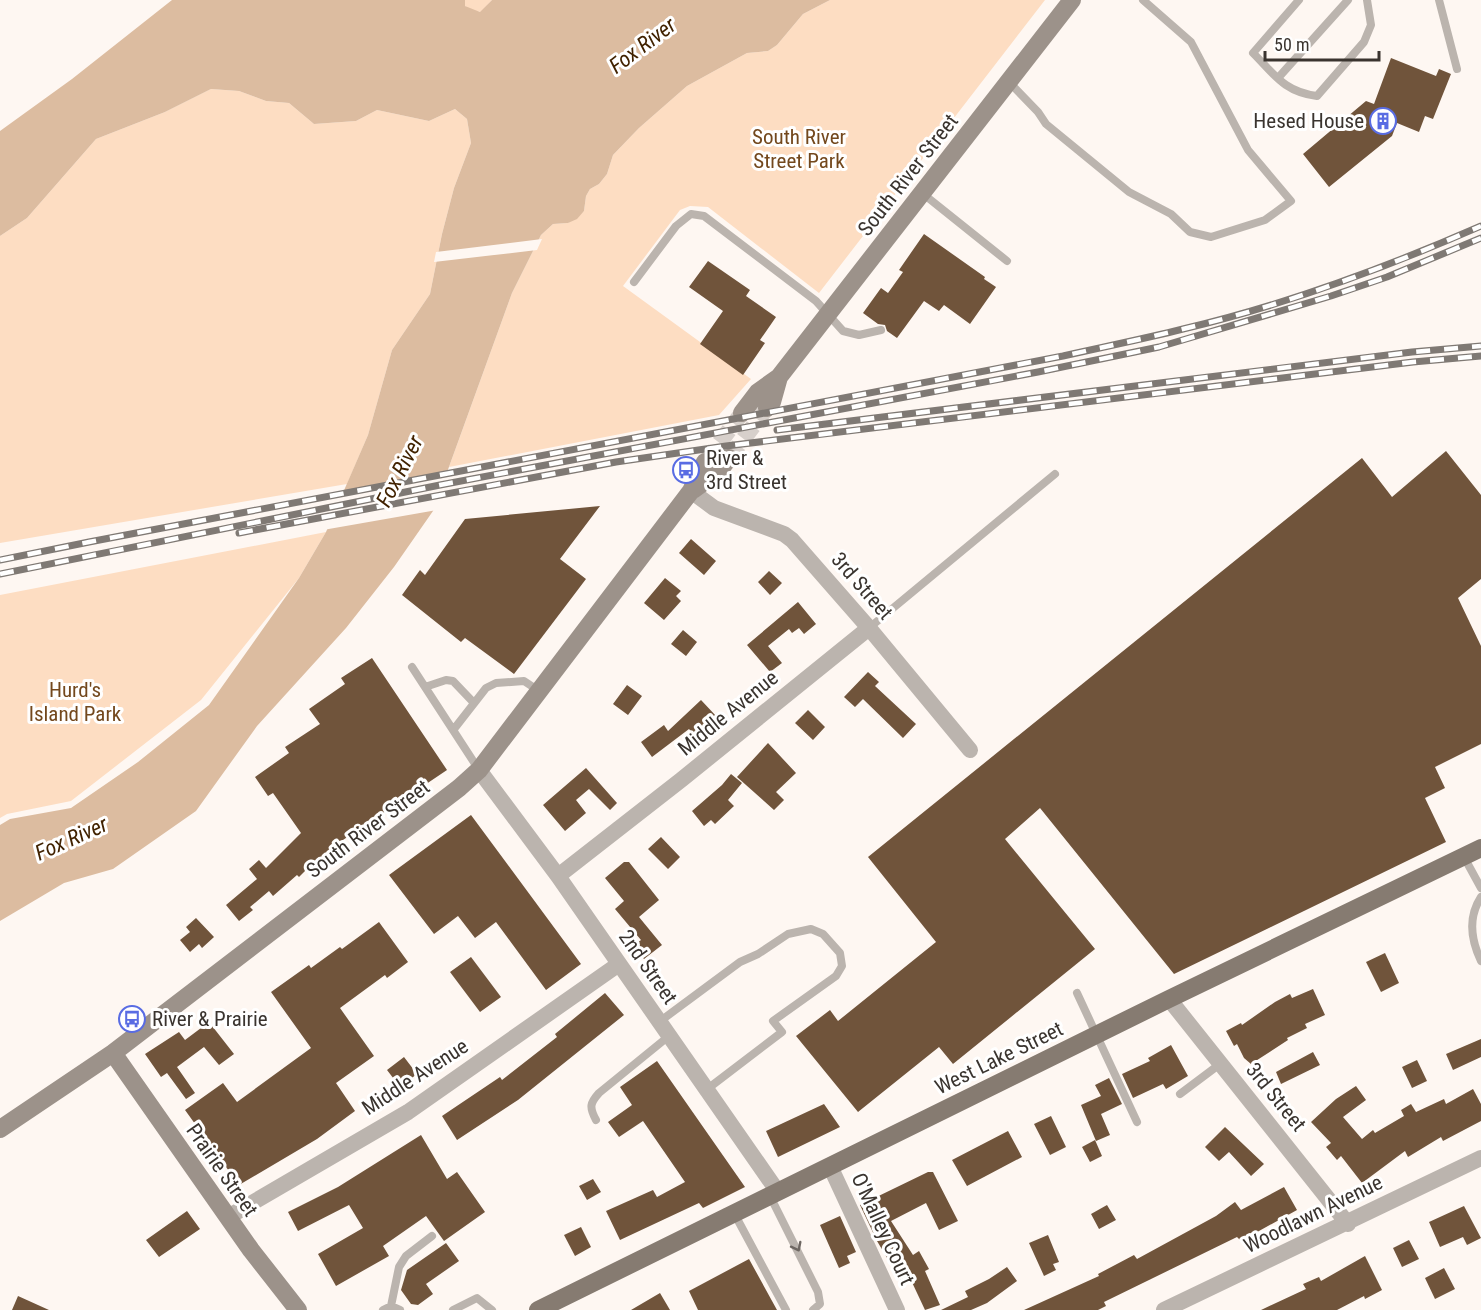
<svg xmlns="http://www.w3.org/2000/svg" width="1481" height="1310" viewBox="0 0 1481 1310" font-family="'Roboto Condensed',sans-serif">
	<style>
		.green { fill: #fdddc2 }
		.water { fill: #dcbca0 }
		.pier { fill: #fef7f2 }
		.building { fill: #70543b }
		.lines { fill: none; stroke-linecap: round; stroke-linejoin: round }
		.street-tunnel { stroke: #d7d0cb; stroke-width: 16; stroke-dasharray: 16 8; stroke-linecap: butt }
		.lane { stroke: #bbb4ae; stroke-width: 8 }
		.street { stroke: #bbb4ae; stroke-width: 16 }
		.secondary { stroke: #9c928a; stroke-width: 18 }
		.primary { stroke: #867b71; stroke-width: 18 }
		.rail-casing { stroke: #7f7974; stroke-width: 7 }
		.rail { stroke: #fff; stroke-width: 4.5; stroke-dasharray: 14; stroke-linecap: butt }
		.oneway { stroke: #6e6762 }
		.labels { text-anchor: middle; stroke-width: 6; stroke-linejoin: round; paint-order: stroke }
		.poi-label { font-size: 21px; fill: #3a342f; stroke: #fff; text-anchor: start }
		.park-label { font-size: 21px; fill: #73481d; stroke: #fff }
		.street-label { font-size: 21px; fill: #3a342f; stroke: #fff }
		.water-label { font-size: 22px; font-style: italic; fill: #412200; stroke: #fff }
	</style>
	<rect width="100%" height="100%" fill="#fef7f2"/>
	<path class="green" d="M465,0H492L481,12L473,11L465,6Z
		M830,0H1045L819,293L708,207L690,206L680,210L623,286L751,379L719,415L449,467L512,293L541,235L553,224L568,223L584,211L586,196L590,189L599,184L607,174L613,155L639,128L687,86L747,53L768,51L777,45L803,14Z
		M211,89L239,91L266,101L289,103L314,124L356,121L377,110L429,121L455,109L467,119L471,143L454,188L442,234L430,294L392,350L368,435L347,484L0,543V236L27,218L96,139L165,112Z
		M326,532L299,578L201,700L71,801L7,814L0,818V595Z"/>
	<path class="water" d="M172,0H465V6L480,12L492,0H830L803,14L777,45L768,51L747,53L687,86L639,128L613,155L607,174L599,184L590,189L586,196L584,211L577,219L568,223L553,224L541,235L512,293L433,511L394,567L346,628L257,726L196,811L113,869L64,883L0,921V825L10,819L71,808L138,762L209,705L299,578L326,532L368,435L392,350L430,294L442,234L454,188L471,143L467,119L455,109L429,121L377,110L356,121L314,124L289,103L266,101L239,91L211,89L165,112L96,139L27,218L0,236V131L72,79Z"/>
	<path class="pier" d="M542,239L537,250L434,262L436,252Z
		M450,472L437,510L323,530L339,494Z"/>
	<path class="building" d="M1391,58L1436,76L1439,69L1451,74L1433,119L1425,116L1419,132L1397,123L1392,136L1329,187L1303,154L1366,101L1374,104Z
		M924,234L985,277L984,279L996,287L970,324L944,305L939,311L924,301L897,338L887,331L885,325L878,324L863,313L881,288L888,293L903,272L899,270Z
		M708,261L750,290L746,296L776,317L760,340L765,343L743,375L700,344L723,311L689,287Z
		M1446,451L1481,495V579L1458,598L1481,646V744L1435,767L1445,788L1425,798L1446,842L1174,974L1040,808L1005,839L1095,949L953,1064L939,1047L858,1112L796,1036L830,1010L838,1021L936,942L868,857L1362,458L1392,497Z
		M600,506L560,559L586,579L514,674L465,638L461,642L402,595L420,570L425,575L465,519Z
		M691,539L716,561L704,575L679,553Z
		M769,571L782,583L770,595L758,582Z
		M665,578L681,591L676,596L681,601L664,620L644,603Z
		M798,602L816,624L804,634L799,628L792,633L789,629L768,646L782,663L770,672L747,645Z
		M683,630L697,642L686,656L671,644Z
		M372,658L447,770L337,844L340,848L321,861L319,857L299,877L297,875L273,896L269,891L250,907L253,910L239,921L226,905L257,879L249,869L259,860L266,868L301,833L273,793L268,796L255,777L289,753L285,747L320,724L309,709L345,684L341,678Z
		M868,672L879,682L875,686L916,724L903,738L863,699L855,707L844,697Z
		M627,685L642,696L628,715L613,704Z
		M701,700L717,717L696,737L689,729L652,757L641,742L664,725L668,731Z
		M808,710L825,727L813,740L795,723Z
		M768,743L796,773L776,792L784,800L774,810L737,777Z
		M586,768L617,803L610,810L589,789L576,800L586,813L565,831L543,805Z
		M731,774L742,783L728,800L734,806L715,824L711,820L704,826L692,811L722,785Z
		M471,815L581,964L546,990L496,922L475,938L458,916L434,934L389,875Z
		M661,837L680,857L668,869L648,849Z
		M624,862H629L659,900L639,917L662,945L644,959L633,946L641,940L615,909L624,901L605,878Z
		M196,918L214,937L202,948L199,944L190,952L180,940L190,932L186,927Z
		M379,922L408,962L387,978L385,975L340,1008L374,1056L336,1083L355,1111L317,1139L239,1185L185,1110L223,1083L237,1102L311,1048L271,992L309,965L311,968L340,947L342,949Z
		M1385,953L1399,983L1381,992L1366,962Z
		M471,957L501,997L480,1012L450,972Z
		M1313,989L1325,1015L1305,1024L1307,1028L1287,1038L1288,1040L1251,1064L1244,1058L1237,1044L1234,1046L1226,1031L1241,1023L1242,1025L1275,1002L1290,994L1292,998Z
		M605,993L624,1015L518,1100L457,1140L442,1116L500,1077L502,1080L557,1037L555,1034Z
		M209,1022L234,1054L219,1065L204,1047L177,1067L195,1093L186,1099L167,1073L161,1077L145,1054L179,1032L185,1040Z
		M1481,1039V1057L1453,1070L1446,1054Z
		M1171,1045L1188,1076L1166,1089L1163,1084L1133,1098L1122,1074L1150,1061L1148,1058Z
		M1313,1052L1320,1065L1281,1084L1276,1072Z
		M404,1057L417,1074L400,1087L387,1070Z
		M1417,1060L1427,1081L1412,1088L1402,1067Z
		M657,1061L745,1187L703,1208L699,1203L620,1240L606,1211L653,1190L657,1197L685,1182L643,1121L619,1137L608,1122L632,1105L620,1087Z
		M1109,1078L1122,1104L1101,1114L1110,1135L1096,1141L1081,1105L1101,1096L1095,1085Z
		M1356,1086L1366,1100L1343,1117L1362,1139L1373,1130L1375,1133L1404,1116L1401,1110L1411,1104L1416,1112L1444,1099L1446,1104L1473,1089L1481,1104V1121L1443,1141L1441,1137L1408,1157L1405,1151L1362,1183L1341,1156L1337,1160L1326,1147L1331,1143L1311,1122L1336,1099Z
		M824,1104L840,1127L778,1157L766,1131Z
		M1051,1116L1066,1147L1050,1155L1034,1124Z
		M1225,1127L1264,1164L1251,1176L1229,1152L1219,1161L1205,1147Z
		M1008,1131L1022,1157L967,1186L952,1160Z
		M421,1135L447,1179L457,1172L485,1212L444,1241L426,1216L383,1246L389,1256L336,1286L318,1254L363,1228L349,1205L298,1231L288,1212L338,1187Z
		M1095,1140L1102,1156L1090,1162L1082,1147Z
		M928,1172H933L958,1221L939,1230L926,1203L891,1221L913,1255L919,1251L929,1269L925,1271L940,1305L925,1310L910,1278L902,1283L877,1241L860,1205Z
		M593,1179L601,1192L587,1200L579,1186Z
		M1284,1187L1297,1210L1241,1241L1237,1237L1104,1302L1106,1306L1098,1310H1024L1099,1276L1098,1274L1134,1255L1137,1259L1216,1216L1235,1202L1241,1210Z
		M1107,1205L1116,1220L1099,1229L1091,1214Z
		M1464,1206L1481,1238L1467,1245L1463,1237L1440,1247L1429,1222Z
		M187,1211L200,1229L159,1257L146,1240Z
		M840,1216L856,1252L847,1256L850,1263L839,1268L820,1225Z
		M581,1227L591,1247L575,1256L564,1235Z
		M1048,1235L1059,1262L1053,1264L1056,1270L1044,1276L1029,1243Z
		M1409,1240L1419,1259L1402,1267L1393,1248Z
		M446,1243L459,1261L426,1284L433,1294L418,1305L411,1304L401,1290L407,1270Z
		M1365,1256L1382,1290L1365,1299L1364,1296L1337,1310H1261L1306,1289L1303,1284L1319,1277L1321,1281Z
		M749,1259L777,1310H698L689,1291Z
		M1007,1267L1017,1281L987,1303L971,1310H941L968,1297L965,1291L989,1279Z
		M1444,1268L1455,1289L1435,1299L1425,1278Z
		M660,1293L670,1310H631Z
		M18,1296L49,1310H12Z"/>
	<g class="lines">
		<path class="street-tunnel" d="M729,458L767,408
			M705,462L742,413"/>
		<path class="lane" d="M1299,0L1253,53C1274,74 1284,92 1317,96L1364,42L1371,25L1367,0
			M1439,0L1457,69
			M1278,78L1348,0
			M1009,82L1038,112L1046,124L1129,192L1171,214L1190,232L1211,237L1265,220L1291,201L1248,150L1191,42L1143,0
			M922,193L1007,261
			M634,282L676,226L691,214L704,216L816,301L843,331L859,335L881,330
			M869,628L1055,474
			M412,667L479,770
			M425,687L446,680L453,681L474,703
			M454,729L486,688L496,683L524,681L539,691
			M1464,857L1481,888
			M1481,897C1468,917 1471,940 1481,961
			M1077,993L1137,1122
			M659,1022L740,962L758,954L788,934L811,929L823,934L840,953L842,966L836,976L773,1021L782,1032L706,1090
			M1180,1094L1220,1064
			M596,1120C589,1107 590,1103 599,1093L669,1036
			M770,1196L818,1292L820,1304L813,1310
			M734,1213L786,1310
			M391,1306L399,1267L406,1256L432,1236
			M383,1310L391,1306L400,1310
			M453,1310L477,1298L492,1310"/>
		<path class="street" d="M691,491L714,508L784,534L792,540L869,628L970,750
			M479,770L558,876L778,1192
			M558,876L681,780L869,628
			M1169,999L1348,1224
			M830,1166L897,1310
			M228,1217L408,1112L619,964
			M1164,1310L1481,1158"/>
		<path class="secondary" d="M767,408L772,402L779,377
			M742,413L758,392L779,377L1072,0
			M693,490L719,471L729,458
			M113,1053L251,1250L298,1310
			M0,1129L113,1053L459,788L479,770L691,491L705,462"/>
		<path class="primary" d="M538,1310L1169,999L1481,848"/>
		<defs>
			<path id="rail" d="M777,430L1412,352L1481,346
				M239,533L616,462L726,446L1413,362L1481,356
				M0,560L89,542L1063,356C1103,347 1143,339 1183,329C1285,305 1385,268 1481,226
				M0,574L440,485L1038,372L1159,347L1331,296L1387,277L1481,238"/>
		</defs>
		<use href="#rail" class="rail-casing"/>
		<use href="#rail" class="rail"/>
	</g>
	<defs><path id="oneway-chevron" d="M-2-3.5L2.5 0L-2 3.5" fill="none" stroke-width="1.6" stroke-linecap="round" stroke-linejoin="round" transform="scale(1.5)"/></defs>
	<use class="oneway" href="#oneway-chevron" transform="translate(797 1247) rotate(63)"/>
	<defs>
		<symbol id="building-ring" viewBox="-11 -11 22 22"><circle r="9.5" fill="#fff" stroke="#596ce3" stroke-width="1.5"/><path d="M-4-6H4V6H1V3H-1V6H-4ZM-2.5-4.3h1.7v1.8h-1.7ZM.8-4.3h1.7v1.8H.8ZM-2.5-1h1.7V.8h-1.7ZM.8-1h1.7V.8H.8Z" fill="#596ce3"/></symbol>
		<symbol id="bus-ring" viewBox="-11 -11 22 22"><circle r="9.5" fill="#fff" stroke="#596ce3" stroke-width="1.5"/><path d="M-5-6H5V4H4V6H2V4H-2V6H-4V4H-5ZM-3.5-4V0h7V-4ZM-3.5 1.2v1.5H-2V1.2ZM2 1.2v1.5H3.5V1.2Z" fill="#596ce3"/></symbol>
	</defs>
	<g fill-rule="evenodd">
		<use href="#building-ring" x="1368" y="106" width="30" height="30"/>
		<use href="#bus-ring" x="671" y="455" width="30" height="30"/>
		<use href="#bus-ring" x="117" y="1004" width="30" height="30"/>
	</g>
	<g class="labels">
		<g class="poi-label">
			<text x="1364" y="128" text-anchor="end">Hesed House</text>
			<text x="706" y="465">River &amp;<tspan x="706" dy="24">3rd Street</tspan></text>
			<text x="152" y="1026">River &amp; Prairie</text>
		</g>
		<g class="park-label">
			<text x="799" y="144">South River<tspan x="799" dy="24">Street Park</tspan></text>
			<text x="75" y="697">Hurd's<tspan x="75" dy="24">Island Park</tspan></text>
		</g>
		<g class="street-label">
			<text transform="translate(908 175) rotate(-52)" y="7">South River Street</text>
			<text transform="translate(862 586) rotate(49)" y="7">3rd Street</text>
			<text transform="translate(728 713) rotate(-39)" y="7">Middle Avenue</text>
			<text transform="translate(368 829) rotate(-37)" y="7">South River Street</text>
			<text transform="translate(648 967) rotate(55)" y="7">2nd Street</text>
			<text transform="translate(999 1058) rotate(-26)" y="7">West Lake Street</text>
			<text transform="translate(415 1077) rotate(-33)" y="7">Middle Avenue</text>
			<text transform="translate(1276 1097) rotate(51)" y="7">3rd Street</text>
			<text transform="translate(222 1170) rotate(55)" y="7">Prairie Street</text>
			<text transform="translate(1313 1214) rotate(-26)" y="7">Woodlawn Avenue</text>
			<text transform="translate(883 1229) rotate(65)" y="7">O'Malley Court</text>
		</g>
		<g class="water-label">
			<text transform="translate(642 45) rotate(-37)" y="8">Fox River</text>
			<text transform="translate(399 471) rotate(-63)" y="8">Fox River</text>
			<text transform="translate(71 838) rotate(-24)" y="8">Fox River</text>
		</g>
	</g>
	<path d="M1265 51v9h114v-9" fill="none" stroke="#3a342f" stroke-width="3"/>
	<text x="1274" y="51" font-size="18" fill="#3a342f" stroke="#ffffff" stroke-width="4.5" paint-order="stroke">50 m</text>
</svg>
